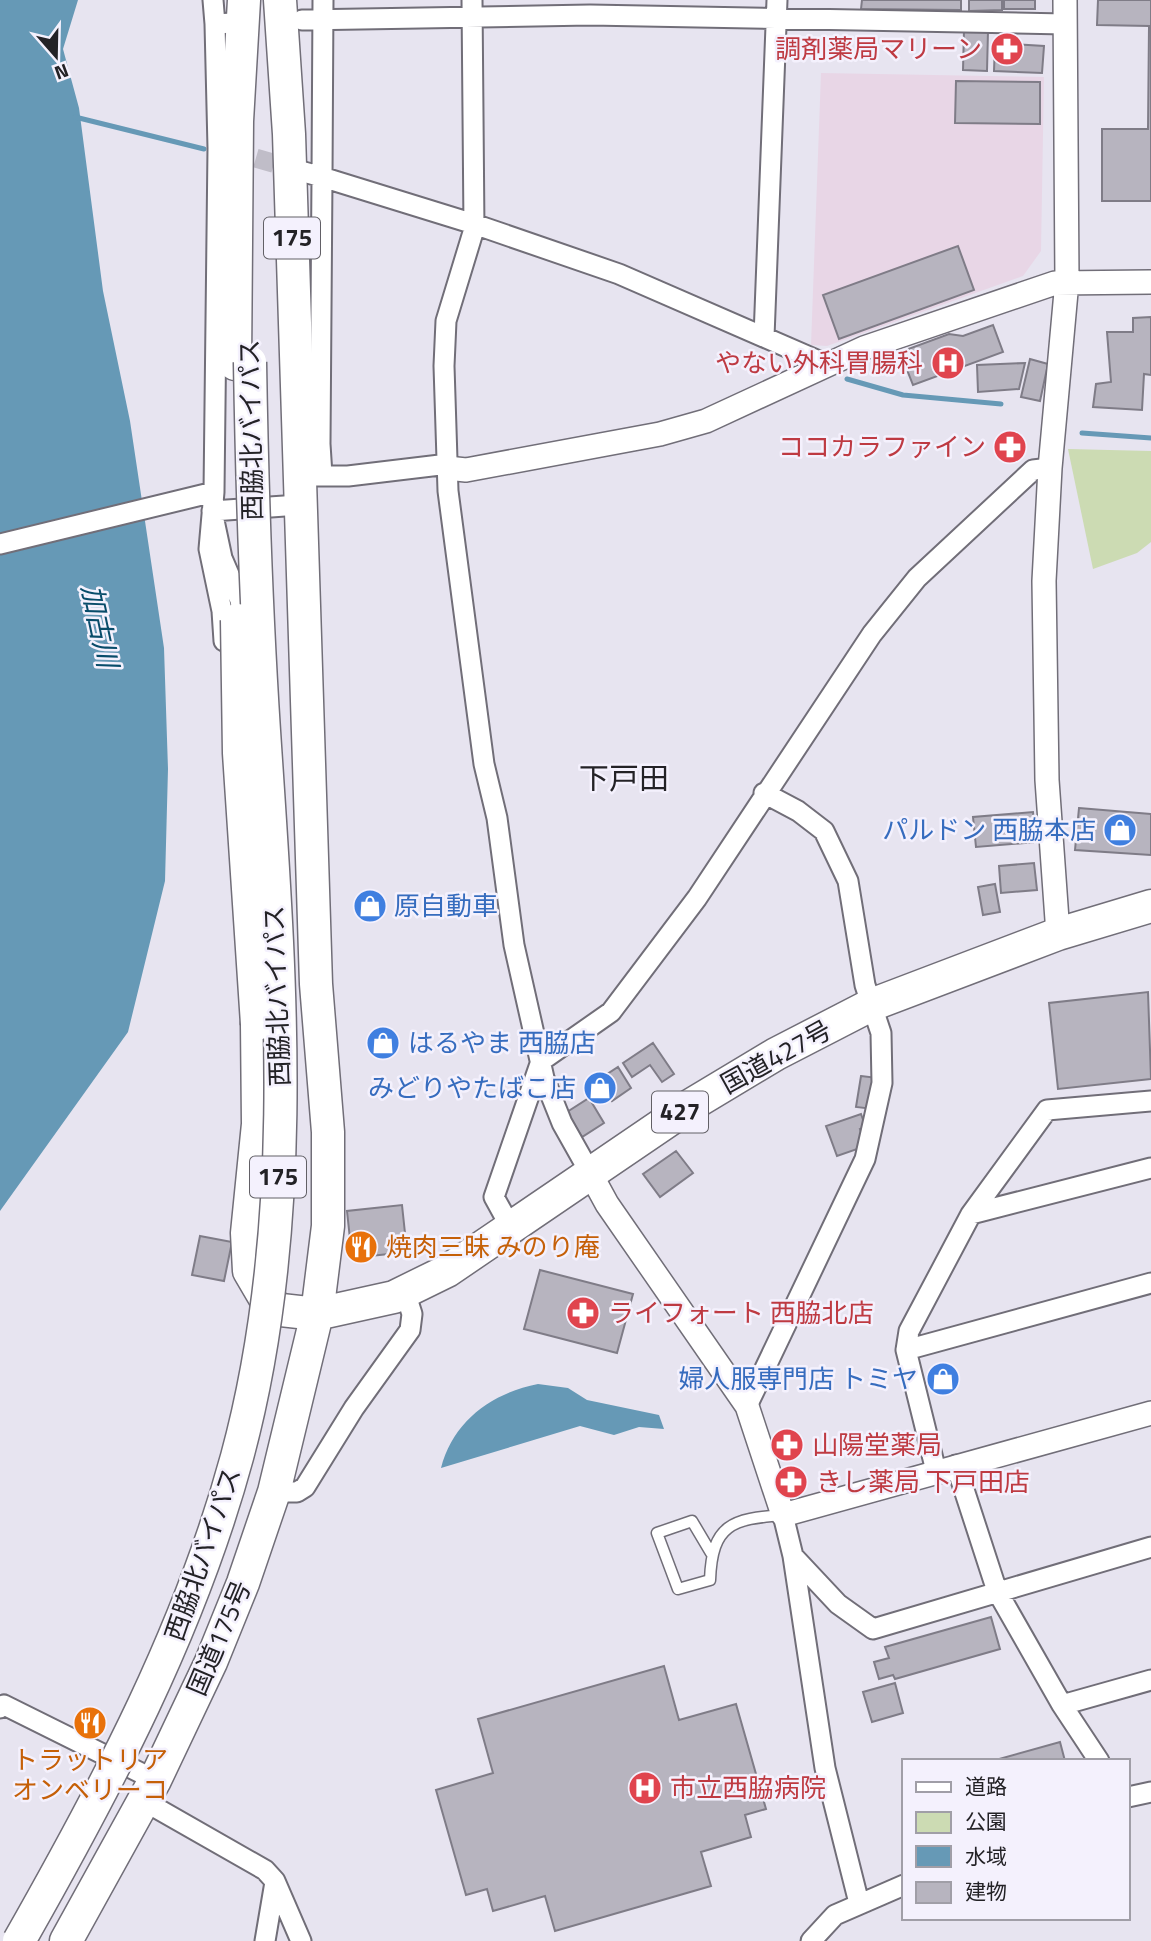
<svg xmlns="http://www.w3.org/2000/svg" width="1151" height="1941" viewBox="0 0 1151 1941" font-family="'Titillium Web','Noto Sans JP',sans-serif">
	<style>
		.industrial { fill: #e8d6e6 }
		.green { fill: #ccdbb3 }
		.water { fill: #6699b6 }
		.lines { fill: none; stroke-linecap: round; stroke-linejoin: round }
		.stream { stroke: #6699b6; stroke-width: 5 }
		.building { fill: #b7b4bf; stroke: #7f7c87; stroke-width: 2 }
		.minor-tunnel { stroke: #c0bdc8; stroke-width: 19; stroke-dasharray: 19 10; stroke-linecap: butt }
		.service-casing { stroke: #716e78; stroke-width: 13 }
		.minor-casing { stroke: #716e78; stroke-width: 23 }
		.tertiary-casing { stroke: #716e78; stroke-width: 26 }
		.trunk-casing { stroke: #716e78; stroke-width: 35 }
		.service { stroke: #fff; stroke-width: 10 }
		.minor { stroke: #fff; stroke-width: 19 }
		.tertiary { stroke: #fff; stroke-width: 23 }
		.trunk { stroke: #fff; stroke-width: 32 }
		.trunk-bridge-casing { stroke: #716e78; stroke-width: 35; stroke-linecap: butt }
		.trunk-bridge { stroke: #fff; stroke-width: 32 }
		.labels { text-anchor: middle; stroke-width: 5; stroke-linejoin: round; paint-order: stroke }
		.shield { fill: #f4f1fd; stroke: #626066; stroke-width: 2 }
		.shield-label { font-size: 24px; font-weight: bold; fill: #232226 }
		.health-label { font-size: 26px; fill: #be3a42; stroke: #f4f1fd; text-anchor: start }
		.street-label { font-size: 26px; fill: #232226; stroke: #f4f1fd }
		.shop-label { font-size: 26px; fill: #366cbe; stroke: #f4f1fd; text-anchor: end }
		.food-label { font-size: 26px; fill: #c56008; stroke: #f4f1fd; text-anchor: start }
		.water-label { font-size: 28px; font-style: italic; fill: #084c6a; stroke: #f4f1fd }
		.quarter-label { font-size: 30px; fill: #232226; stroke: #f4f1fd }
	</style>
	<rect width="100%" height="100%" fill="#e7e4f0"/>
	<path class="industrial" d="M821,73L1044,77L1041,251L1023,276L827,346L811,345Z"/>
	<path class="green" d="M1068,449L1151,451V542L1137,553L1093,569Z"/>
	<path class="water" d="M0,0H78L63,49L79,108L103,291L130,421L164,648L168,769L165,881L128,1032L0,1211Z
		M538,1384L568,1388L587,1400L659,1415L664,1429L639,1427L614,1435L580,1426L441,1468C453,1421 492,1393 538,1384Z"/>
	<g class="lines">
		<path class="stream" d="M75,117L204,149
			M847,379L903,395L1001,404
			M1082,433L1151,438"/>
	</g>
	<path class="building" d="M862,0H961V10L861,9Z
		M969,0H1002V10L969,11Z
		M1004,0H1035V9H1004Z
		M1098,0H1151V201H1102V129H1148L1149,26L1097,25Z
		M964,30L988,31L987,71L963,70Z
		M995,43L1044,46L1042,73L994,71Z
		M956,81L1040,82V124L955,123Z
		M958,246L974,290L839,339L823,295Z
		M1151,317V375L1144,374L1142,410L1093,407L1096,384L1111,382L1107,332H1133V318Z
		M993,325L1003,352L913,385L900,352L949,334L963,336Z
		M1030,359L1048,364L1040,401L1021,397Z
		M1025,363L1019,389L978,392L977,365Z
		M1079,808L1151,814V855L1075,850Z
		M1033,812L1036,842L976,847L973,817Z
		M1034,863L1037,890L1001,893L999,866Z
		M995,884L1000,912L983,915L978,887Z
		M1148,992L1151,1079L1058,1089L1049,1003Z
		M653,1043L674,1074L662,1082L650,1065L632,1077L623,1063Z
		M618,1067L631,1088L612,1101L598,1080Z
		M861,1076L878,1078L873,1109L856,1107Z
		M589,1098L604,1123L582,1137L567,1112Z
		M861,1114L866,1128L860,1129L866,1146L837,1156L826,1126Z
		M676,1151L693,1173L660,1197L643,1174Z
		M402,1205L407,1252L352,1258L347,1211Z
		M200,1236L232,1242L224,1281L192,1275Z
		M540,1270L633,1294L617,1353L524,1329Z
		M991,1617L1000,1649L895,1679L893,1675L879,1679L874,1662L889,1658L885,1647Z
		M664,1666L679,1720L736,1704L766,1809L745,1815L751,1837L701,1852L711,1886L555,1931L545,1896L493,1911L487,1889L466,1895L436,1790L493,1773L478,1719Z
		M895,1683L903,1713L872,1722L863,1692Z
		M1060,1742L1065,1761H992Z"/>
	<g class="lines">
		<path class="minor-tunnel" d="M228,150L300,171"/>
		<defs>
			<path id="service" d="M711,1553L692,1521L657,1533L678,1589L710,1580C712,1524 732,1519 783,1515"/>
			<path id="minor" d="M213,0L215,24
				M323,0L322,177L474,224L619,274L828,365
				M472,0L474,229L446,321L444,366L448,491L484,764L497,818L514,945L544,1078L562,1123L589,1171
				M302,20L590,15L1065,24
				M304,172L322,177L320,444L322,475
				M764,337L777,0
				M311,476H348L440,465L447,468
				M0,544L214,492
				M245,631L240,600L222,558L212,511L299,505
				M224,641L222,611L209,549L214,492L218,148L215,24L233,23
				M971,1214L1047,1110L1151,1101
				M511,1228L494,1197L541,1061L611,1012L697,898L872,634L917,578L1033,470L1050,468
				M906,1350L1151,1283
				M747,1406L865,1159L882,1083L881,1033L865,985L848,881L824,831L798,811L764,793
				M956,1465L997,1591L1062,1705L1099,1761
				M936,1471L906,1350L909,1331L971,1214L1151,1168
				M274,1492H297L305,1487L354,1408L410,1330L412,1314L405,1292
				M783,1515L793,1556L825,1768L859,1903
				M793,1556L838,1604L873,1629L1151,1547
				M1062,1705L1151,1680
				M0,1708L4,1705L155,1780
				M1128,1797L1151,1792
				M144,1801L265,1870L275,1881L301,1941
				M265,1941L275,1882
				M811,1941L835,1915L904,1885"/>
			<path id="tertiary" d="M447,468L466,470L660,434L706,421L864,348L1055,283L1151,282
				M1058,934L1047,780L1044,581L1050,468L1067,281L1065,0
				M589,1171L607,1204L747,1406L783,1515L1151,1413"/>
			<path id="trunk" d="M235,364L237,121L244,0
				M257,1024L258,1124L247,1233L249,1271L266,1300L281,1310L317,1314L394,1297L447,1271L691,1105L776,1054L871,1005L1058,934L1151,906
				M66,1941L155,1780L211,1662L243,1583L274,1492L317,1314L328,1226V1132L316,984L289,134L280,0"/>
		</defs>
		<use href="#service" class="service-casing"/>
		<use href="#minor" class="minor-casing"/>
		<use href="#tertiary" class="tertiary-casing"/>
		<use href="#trunk" class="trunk-casing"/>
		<use href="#service" class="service"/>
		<use href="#minor" class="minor"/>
		<use href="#tertiary" class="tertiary"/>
		<use href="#trunk" class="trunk"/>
		<defs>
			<path id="trunk-bridge" d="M237,620L239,753L257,1024
				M19,1941C107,1786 190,1630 237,1457C301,1221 280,972 264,731C256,608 252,486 250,362"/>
		</defs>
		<use href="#trunk-bridge" class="trunk-bridge-casing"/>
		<use href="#trunk-bridge" class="trunk-bridge"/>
	</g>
	<defs>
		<symbol id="pharmacy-disc" viewBox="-11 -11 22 22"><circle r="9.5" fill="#e0444e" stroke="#f4f1fd"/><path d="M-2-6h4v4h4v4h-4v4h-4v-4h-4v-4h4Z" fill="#fff"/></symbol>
		<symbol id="hospital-disc" viewBox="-11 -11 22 22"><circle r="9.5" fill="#e0444e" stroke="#f4f1fd"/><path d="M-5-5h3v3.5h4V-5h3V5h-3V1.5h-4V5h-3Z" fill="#fff"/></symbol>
		<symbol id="shop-disc" viewBox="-11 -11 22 22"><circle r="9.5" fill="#3f7fe0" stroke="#f4f1fd"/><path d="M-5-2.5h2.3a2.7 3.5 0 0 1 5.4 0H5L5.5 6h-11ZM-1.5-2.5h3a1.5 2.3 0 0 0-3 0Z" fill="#fff"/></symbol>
		<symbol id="restaurant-disc" viewBox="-11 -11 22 22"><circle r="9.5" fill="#e8710a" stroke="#f4f1fd"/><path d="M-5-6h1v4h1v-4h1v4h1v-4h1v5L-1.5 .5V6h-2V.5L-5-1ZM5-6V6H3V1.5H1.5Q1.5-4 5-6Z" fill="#fff"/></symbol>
	</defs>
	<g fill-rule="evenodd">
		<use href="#pharmacy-disc" x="988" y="30" width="38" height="38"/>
		<use href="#hospital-disc" x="929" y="344" width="38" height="38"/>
		<use href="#pharmacy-disc" x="991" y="428" width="38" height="38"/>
		<use href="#shop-disc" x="1101" y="811" width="38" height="38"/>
		<use href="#shop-disc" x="351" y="887" width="38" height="38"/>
		<use href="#shop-disc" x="364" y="1024" width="38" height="38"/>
		<use href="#shop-disc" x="581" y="1069" width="38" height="38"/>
		<use href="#restaurant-disc" x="342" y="1228" width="38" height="38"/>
		<use href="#pharmacy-disc" x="564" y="1294" width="38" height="38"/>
		<use href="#shop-disc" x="924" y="1360" width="38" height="38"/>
		<use href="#pharmacy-disc" x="768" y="1426" width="38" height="38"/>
		<use href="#pharmacy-disc" x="772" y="1463" width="38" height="38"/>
		<use href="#restaurant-disc" x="71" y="1704" width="38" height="38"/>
		<use href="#hospital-disc" x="626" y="1769" width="38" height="38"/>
	</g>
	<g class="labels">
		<g class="shield">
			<rect x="264" y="217.5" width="56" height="41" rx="5"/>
			<rect x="652" y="1091.5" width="56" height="41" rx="5"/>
			<rect x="250" y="1156.5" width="56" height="41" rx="5"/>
		</g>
		<g class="shield-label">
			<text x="292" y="246">175</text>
			<text x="680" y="1120">427</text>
			<text x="278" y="1185">175</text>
		</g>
		<g class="health-label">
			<text x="982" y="58" text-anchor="end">調剤薬局マリーン</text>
			<text x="923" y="372" text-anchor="end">やない外科胃腸科</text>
			<text x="986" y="456" text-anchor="end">ココカラファイン</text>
			<text x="608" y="1322">ライフォート 西脇北店</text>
			<text x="812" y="1454">山陽堂薬局</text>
			<text x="816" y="1491">きし薬局 下戸田店</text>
			<text x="670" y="1797">市立西脇病院</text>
		</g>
		<g class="street-label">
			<text transform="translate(251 430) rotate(-91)" y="9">西脇北バイパス</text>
			<text transform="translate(277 996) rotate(-92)" y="9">西脇北バイパス</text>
			<text transform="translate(776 1057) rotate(-29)" y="9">国道427号</text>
			<text transform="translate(203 1554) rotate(-71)" y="9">西脇北バイパス</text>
			<text transform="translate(219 1638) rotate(-67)" y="9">国道175号</text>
		</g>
		<g class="shop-label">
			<text x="1096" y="839">パルドン 西脇本店</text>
			<text x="394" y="915" text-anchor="start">原自動車</text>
			<text x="408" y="1052" text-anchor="start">はるやま 西脇店</text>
			<text x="576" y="1097">みどりやたばこ店</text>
			<text x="918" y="1388">婦人服専門店 トミヤ</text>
		</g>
		<g class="food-label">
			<text x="386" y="1256">焼肉三昧 みのり庵</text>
			<text x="90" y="1769" text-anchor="middle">トラットリア<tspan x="90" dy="30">オンベリーコ</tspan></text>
		</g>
		<g class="water-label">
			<text transform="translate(100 626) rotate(78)" y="10">加古川</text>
		</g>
		<g class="quarter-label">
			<text x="624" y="789">下戸田</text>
		</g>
	</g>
	<rect x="902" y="1759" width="228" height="161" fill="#f4f1fd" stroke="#a09ea7" stroke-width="2"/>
	<rect x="916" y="1782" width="35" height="10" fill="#ffffff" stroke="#a09ea7" stroke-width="2"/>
	<text x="965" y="1794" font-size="21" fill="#232226">道路</text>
	<rect x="916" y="1812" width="35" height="21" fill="#ccdbb3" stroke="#a09ea7" stroke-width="2"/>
	<text x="965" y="1829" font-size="21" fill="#232226">公園</text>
	<rect x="916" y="1846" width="35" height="21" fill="#6699b6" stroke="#a09ea7" stroke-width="2"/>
	<text x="965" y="1864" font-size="21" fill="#232226">水域</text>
	<rect x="916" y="1882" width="35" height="21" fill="#b7b4bf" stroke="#a09ea7" stroke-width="2"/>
	<text x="965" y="1899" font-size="21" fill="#232226">建物</text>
	<g transform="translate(56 56) rotate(160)" stroke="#f4f1fd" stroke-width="5" paint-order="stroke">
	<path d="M0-5L12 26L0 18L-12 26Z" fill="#232226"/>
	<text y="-10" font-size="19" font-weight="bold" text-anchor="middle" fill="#232226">N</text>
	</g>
</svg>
